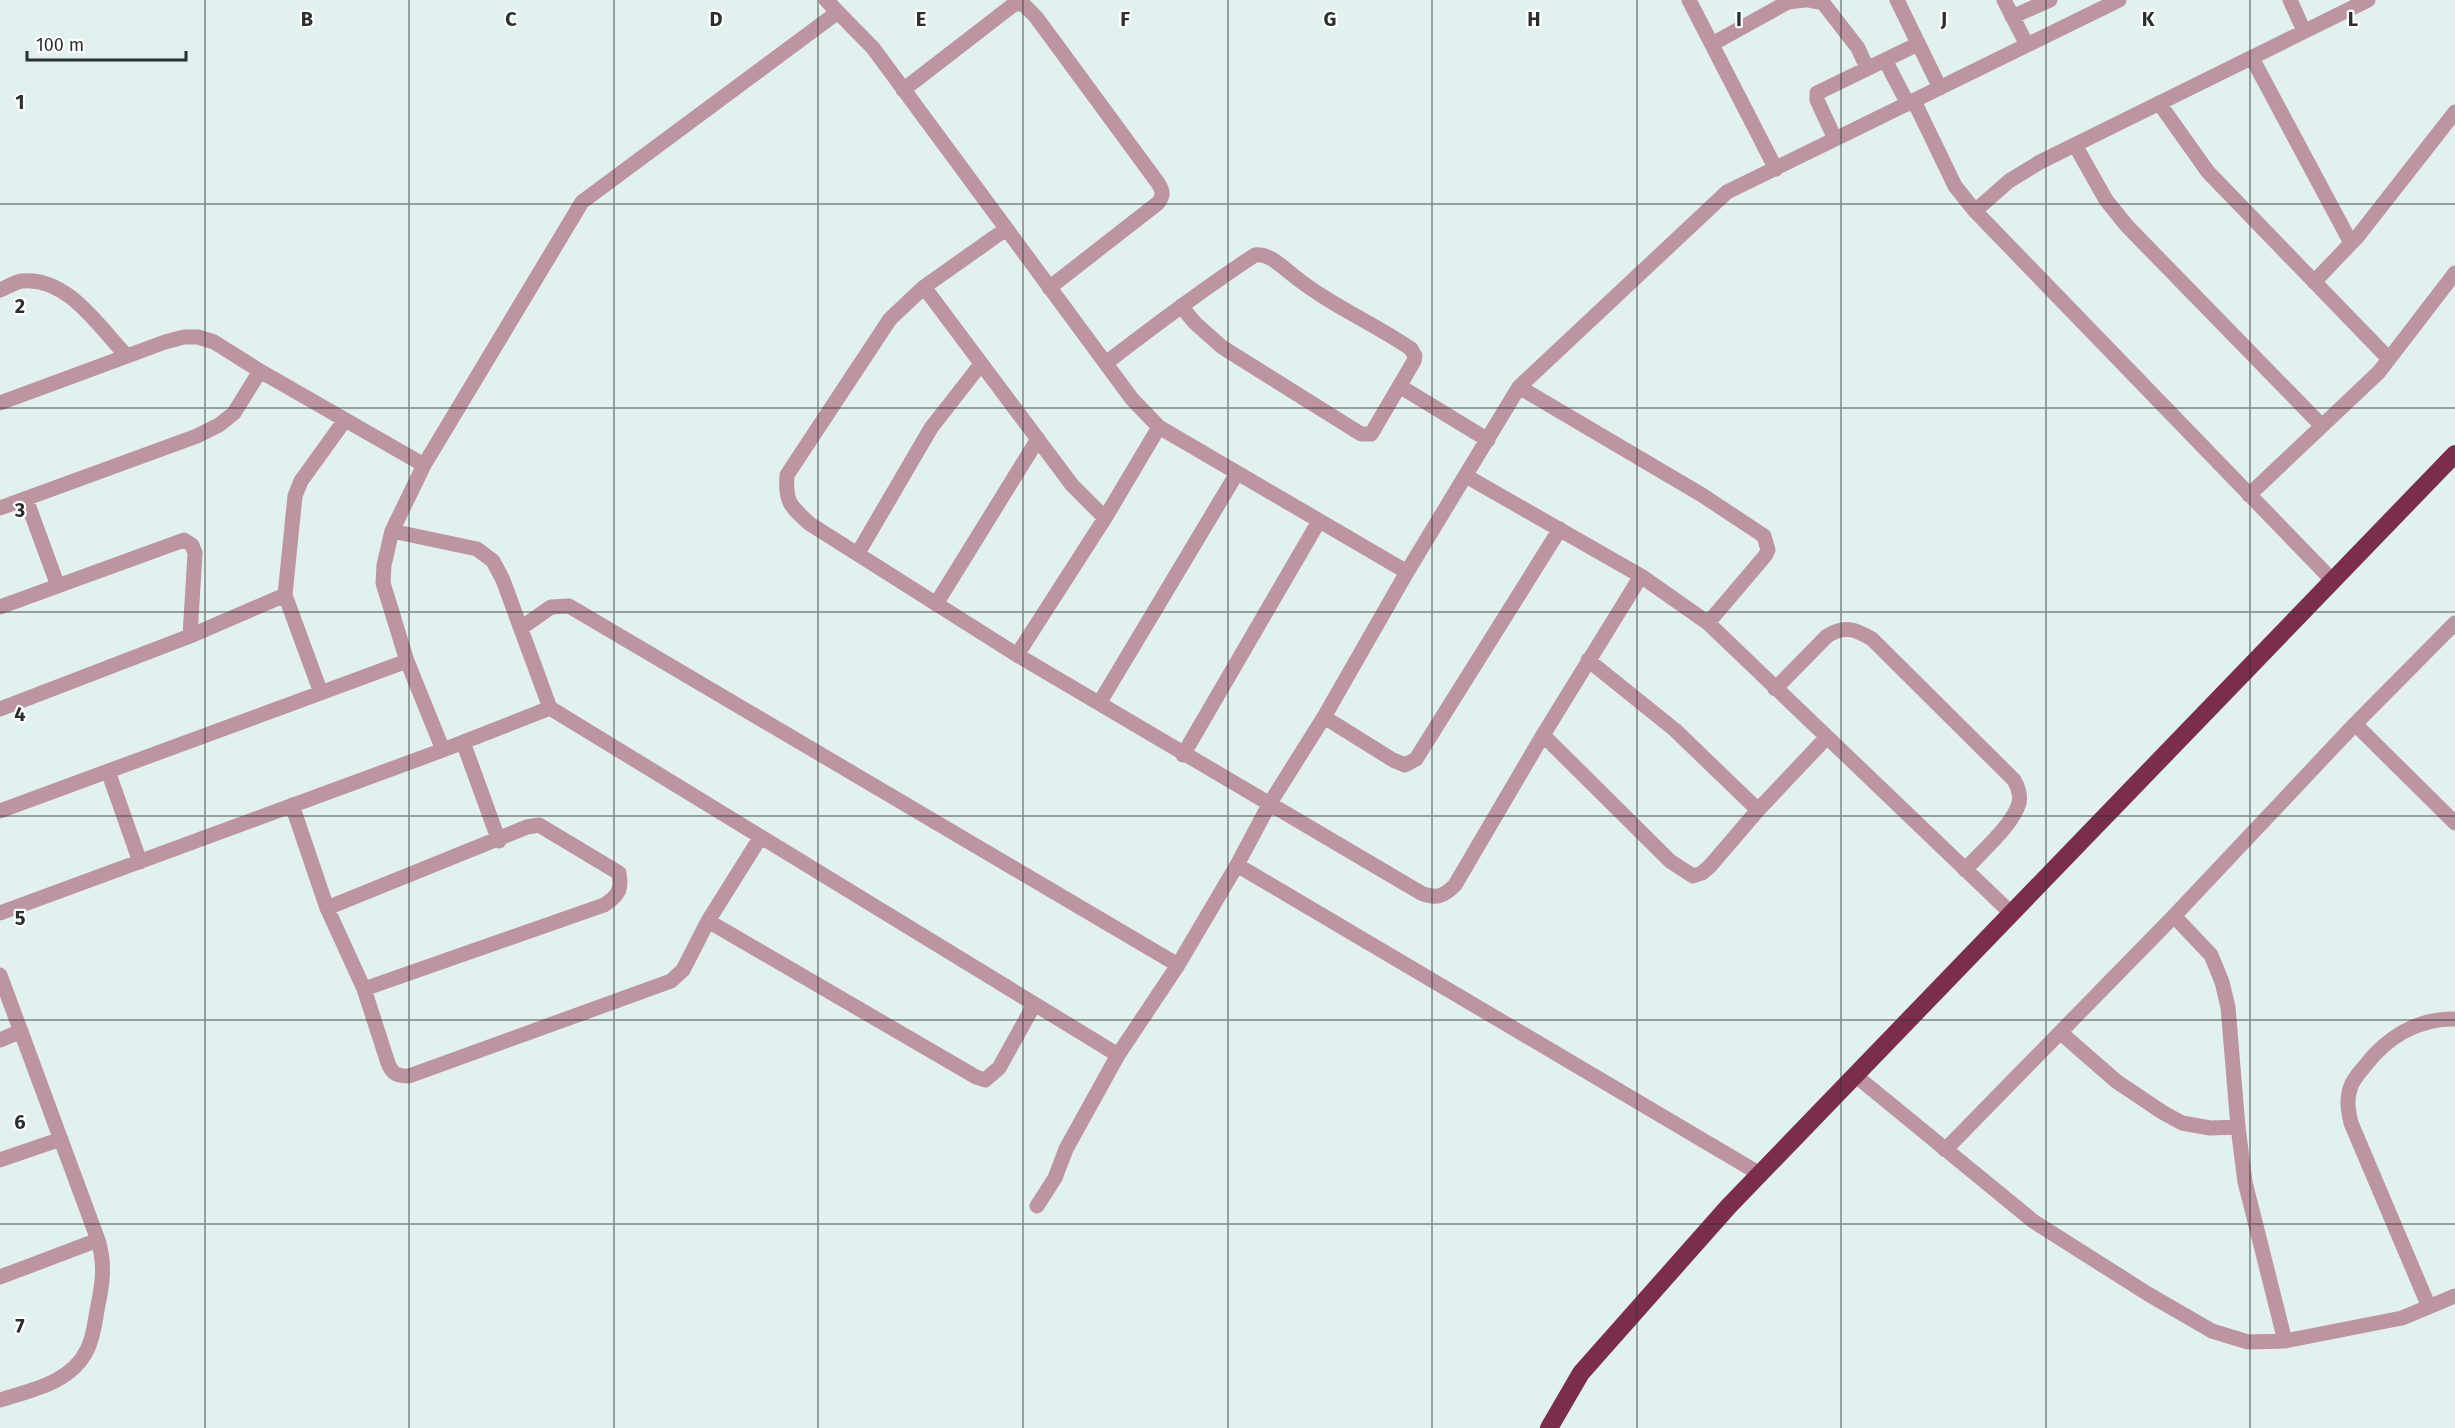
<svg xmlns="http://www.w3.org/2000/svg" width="2455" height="1428" viewBox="0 0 2455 1428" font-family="'Fira Sans',sans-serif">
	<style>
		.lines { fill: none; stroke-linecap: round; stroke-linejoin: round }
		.minor { stroke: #bd95a0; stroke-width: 15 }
		.highway { stroke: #7b2e4b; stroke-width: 18 }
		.grid { fill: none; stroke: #2a302f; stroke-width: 1.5; stroke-opacity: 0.55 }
		.grid-label { font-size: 20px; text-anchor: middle; font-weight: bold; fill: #2a302f; stroke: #fff; stroke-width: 4.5; stroke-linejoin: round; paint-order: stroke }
	</style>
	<rect width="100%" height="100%" fill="#e1f1ef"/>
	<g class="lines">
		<path class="minor" d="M826,0L873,48L1132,399L1159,427L1407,572
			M1689,0L1776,169
			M1808,0L1823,3L1858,48L1867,68
			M1897,0L1940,88
			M2004,0L2027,45
			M2290,0L2304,31
			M2012,17L2050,0
			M1712,44L1788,2L1805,0
			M2252,58L2351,243
			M1885,60L1908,104
			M903,90L1013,5L1022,3L1036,17L1158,183C1163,191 1164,195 1158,203L1049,288
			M1914,101L1955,186L1975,211L2333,581
			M2159,103L2208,172L2389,359
			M1835,139L1817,100V93L1918,44
			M2075,145L2106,200L2127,226L2322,426
			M1975,211L2009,181L2040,162L2368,0
			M1006,229L924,287L890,319L787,475C785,502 790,506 810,524L1017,655L1421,893C1436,899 1443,897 1455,885L1543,735L1641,576
			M2314,282L2358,236L2455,112
			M924,287L1072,485L1105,518
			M0,290C7,287 15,282 22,281C67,276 99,327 126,355
			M1106,363C1154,326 1203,289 1255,255C1270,253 1282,267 1294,276C1330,305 1373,323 1411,349L1415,356L1414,361L1373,431L1371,434H1361L1222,347L1195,323L1181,306
			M1401,387L1488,440
			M1519,387L1702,495L1764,536L1768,550L1765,556L1708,623
			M0,403L165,342L184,337H198L214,342L260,371L424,465
			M1466,476L1641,576L1708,623L2012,914
			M2249,495L2379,372L2455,273
			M26,499L58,586
			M0,508L197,436L219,425L234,413L260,371
			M392,531L477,549L493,561L503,580L550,708
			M858,553L931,428L981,364
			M936,604L1038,439
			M0,607L184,540L192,545L195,553L190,636
			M521,628L551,607L569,606L1178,965
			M1017,655L1105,518L1159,427
			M1588,660L1675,730L1758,810
			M1775,689L1827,636C1844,625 1855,629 1872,639L2014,780C2018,787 2021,794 2019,803C2013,825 1981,852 1965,870
			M321,693L285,595L295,496L301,481L345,420
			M1100,702L1237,473
			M0,709L190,636L285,595
			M1324,717L1393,760L1405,765L1416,759L1560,529
			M2355,724L2455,823
			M1543,735L1670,861L1693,876L1702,873L1710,866L1758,810L1827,737
			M463,742L499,841
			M443,750L407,661L383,583L384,565L392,531L424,465L582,202L838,12
			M1183,755L1319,521
			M108,771L140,862
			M292,805L327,908L364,989L388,1063C392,1074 397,1076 409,1076L671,981L683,970L708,921L760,838
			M0,811L407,661
			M1237,865L1760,1174
			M327,908L527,827L539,825L619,873C622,890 618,896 604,905L364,989
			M0,913L443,750L550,708L1118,1055
			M2174,916L2211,955L2222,982L2228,1007L2238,1127L2245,1182L2285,1341
			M708,921L976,1077L985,1080L999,1068L1034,1005
			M0,975L98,1240C105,1263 103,1282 98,1305C95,1320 94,1337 87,1350C71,1383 31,1390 0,1400
			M2061,1033L2116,1081L2162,1112L2182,1123L2210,1128L2238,1127
			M0,1040L21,1031
			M1856,1076L2033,1221L2148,1294L2212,1331L2248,1342L2285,1341L2402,1318L2455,1296
			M1945,1150L2174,916L2355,724L2455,623
			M0,1160L61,1139
			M1037,1206L1055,1178L1066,1149L1118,1055L1178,965L1237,865L1270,803L1324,717L1407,572L1519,387L1727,192L2119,0
			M0,1277L98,1240
			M2429,1307L2351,1123C2348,1110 2346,1099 2351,1086C2353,1080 2359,1073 2364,1067C2386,1038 2417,1018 2455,1019"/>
		<path class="highway" d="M1549,1428L1581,1373L1728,1207L2455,454"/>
	</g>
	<path class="grid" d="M205,0V1428M409,0V1428M614,0V1428M818,0V1428M1023,0V1428M1228,0V1428M1432,0V1428M1637,0V1428M1841,0V1428M2046,0V1428M2250,0V1428M0,204H2455M0,408H2455M0,612H2455M0,816H2455M0,1020H2455M0,1224H2455"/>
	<g class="grid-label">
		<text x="307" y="26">B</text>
		<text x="511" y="26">C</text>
		<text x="716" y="26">D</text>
		<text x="921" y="26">E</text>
		<text x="1125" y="26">F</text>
		<text x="1330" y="26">G</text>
		<text x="1534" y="26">H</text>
		<text x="1739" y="26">I</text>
		<text x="1944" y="26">J</text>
		<text x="2148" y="26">K</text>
		<text x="2353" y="26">L</text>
		<text x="20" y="109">1</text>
		<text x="20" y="313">2</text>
		<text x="20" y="517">3</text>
		<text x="20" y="721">4</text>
		<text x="20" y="925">5</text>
		<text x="20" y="1129">6</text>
		<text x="20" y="1333">7</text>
	</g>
	<path d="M27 51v9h159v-9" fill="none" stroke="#2a302f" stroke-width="3"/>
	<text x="36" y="51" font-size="18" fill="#2a302f" stroke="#ffffff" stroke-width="4.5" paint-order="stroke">100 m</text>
</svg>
